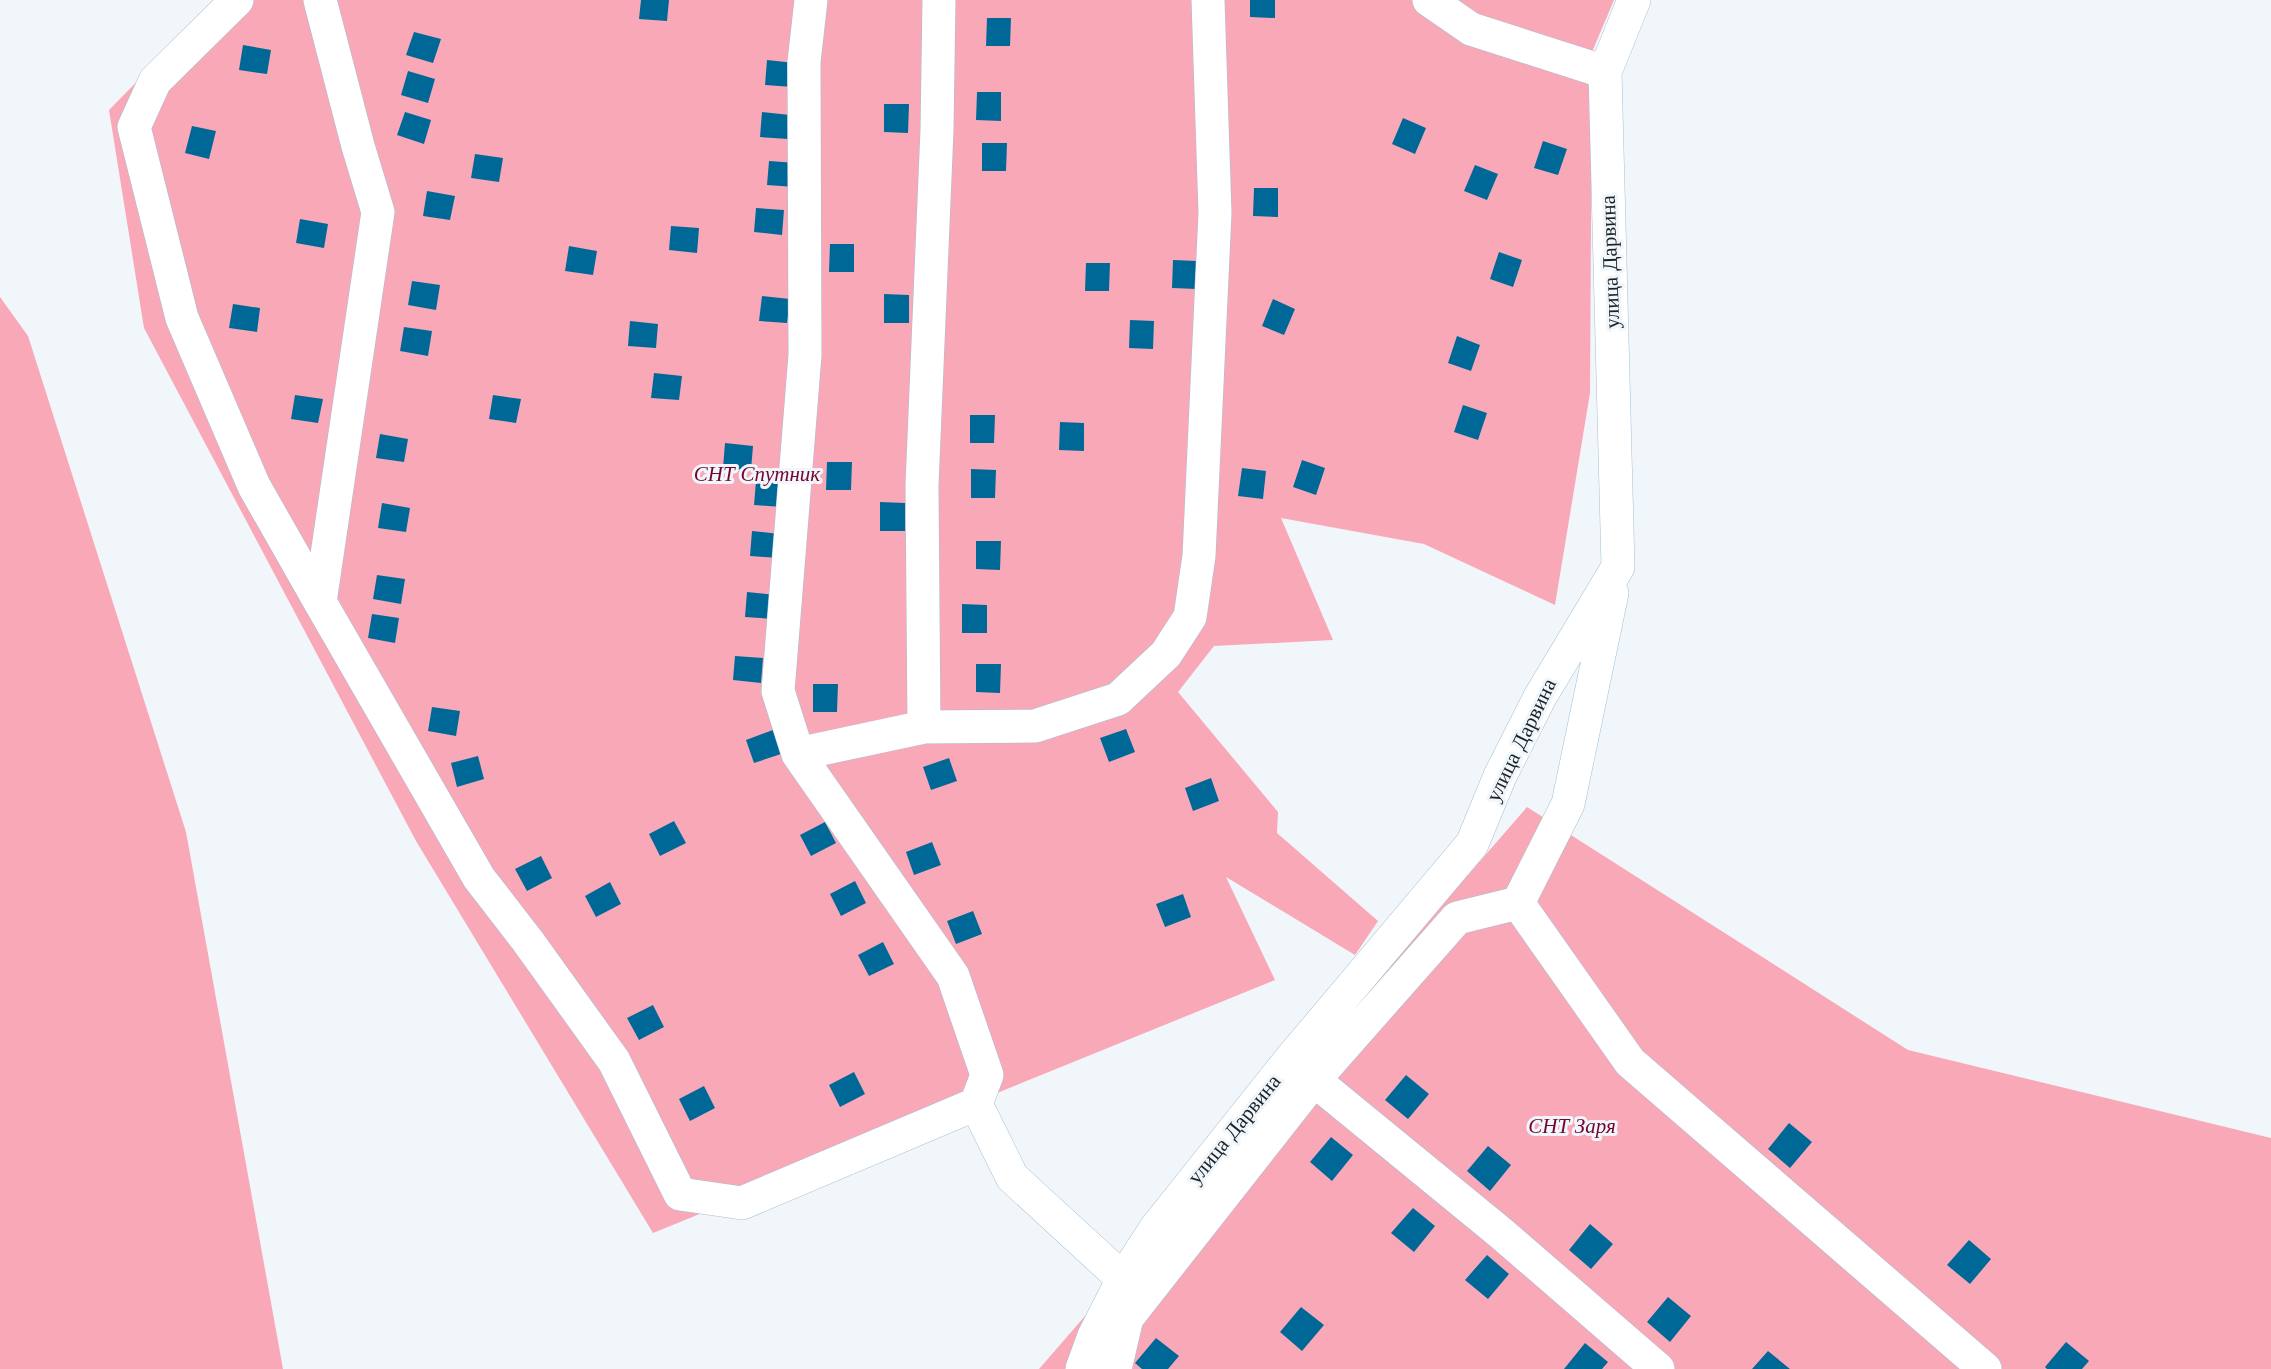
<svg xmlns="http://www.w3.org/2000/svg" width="2271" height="1369" viewBox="0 0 2271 1369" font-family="'Libre Baskerville',serif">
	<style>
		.green { fill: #f9a8b8 }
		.building { fill: #006897 }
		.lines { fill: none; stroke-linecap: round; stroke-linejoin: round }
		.minor-casing { stroke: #a5c0d3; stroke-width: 34 }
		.minor { stroke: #fff; stroke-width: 33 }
		.labels { text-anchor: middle; stroke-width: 6; stroke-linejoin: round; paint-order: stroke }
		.street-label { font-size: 21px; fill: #19232a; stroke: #f1f6fa }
		.park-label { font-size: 21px; font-style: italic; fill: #730631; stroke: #f1f6fa }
	</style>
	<rect width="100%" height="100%" fill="#f1f6fa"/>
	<path class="green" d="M217,0H1614L1592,52L1590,393L1555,605L1424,544L1281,518L1333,640L1214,646L1178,692L1278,812L1277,833L1378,921L1355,955L1226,877L1275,980L653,1233L416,841L144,328L109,110Z
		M0,297L28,336L186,832L283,1369H0Z
		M1527,807L1908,1050L2271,1138V1369H1039Z"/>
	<path class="building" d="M641,0H669L667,21L639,19Z
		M1250,0H1275V18L1250,17Z
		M987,18H1011L1010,46H986Z
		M414,32L441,39L433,63L406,55Z
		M243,45L271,50L267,74L239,70Z
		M767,60L795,63L793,87L765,85Z
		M408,71L435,79L428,103L401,95Z
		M977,92H1001V121L976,120Z
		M884,104H909L908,133L884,132Z
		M405,112L431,120L424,144L397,135Z
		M762,112L790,115L788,139L760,137Z
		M1403,118L1426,128L1415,154L1392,144Z
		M192,126L216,131L209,159L185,153Z
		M1543,141L1567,149L1558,175L1534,168Z
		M982,143H1007L1006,171H982Z
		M475,154L503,158L499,182L471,178Z
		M769,161L797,163L795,187L767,185Z
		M1475,165L1498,174L1487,200L1464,191Z
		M1254,188H1278V217L1253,216Z
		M427,191L455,196L450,220L423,216Z
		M756,208L784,210L782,235L754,232Z
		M300,219L328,224L324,248L296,243Z
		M671,226L699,228L697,253L669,250Z
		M830,244H854V272H829Z
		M569,246L597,251L593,275L565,271Z
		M1499,252L1522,260L1513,287L1490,279Z
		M1173,260L1197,261V289L1172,288Z
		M1086,263H1110L1109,291H1085Z
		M412,281L440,285L436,310L408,305Z
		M884,294L909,295V323H884Z
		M762,296L790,299L787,323L759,321Z
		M1273,299L1295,309L1284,335L1262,326Z
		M233,304L260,308L257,332L229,328Z
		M1130,320L1154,321L1153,349L1129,348Z
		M630,321L658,324L656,348L628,346Z
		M404,327L432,331L428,356L400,351Z
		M1457,336L1480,345L1471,371L1448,363Z
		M654,373L682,376L679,400L651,398Z
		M295,395L323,399L318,423L291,419Z
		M493,395L521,399L516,423L489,419Z
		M1463,405L1487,413L1478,440L1454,432Z
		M970,415H995L994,443H970Z
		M1060,422L1084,423V451L1059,450Z
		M380,434L408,439L404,462L376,458Z
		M725,443L753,446L751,470L723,468Z
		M1302,460L1325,468L1316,495L1293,487Z
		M827,462H852L851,490H826Z
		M1242,468L1266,471L1263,499L1238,496Z
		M971,469L996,470L995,498H971Z
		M756,481L784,483L782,507L754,505Z
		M880,502L905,503V531H880Z
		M382,503L410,508L406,532L378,528Z
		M752,531L780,534L778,558L750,556Z
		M976,541H1001L1000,570L976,569Z
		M377,575L405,579L401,604L373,599Z
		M747,592L775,595L773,619L745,617Z
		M962,604L987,605V633H962Z
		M372,614L399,618L395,643L368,638Z
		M735,656L763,658L761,683L733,680Z
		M976,664H1001L1000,693L976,692Z
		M813,684H838L837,712H813Z
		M432,707L460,711L456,736L428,731Z
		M1126,729L1135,752L1109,762L1100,738Z
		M773,730L781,754L754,763L746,740Z
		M478,756L484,779L457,787L451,763Z
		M949,758L957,781L931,790L923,767Z
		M1211,778L1219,801L1193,811L1185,788Z
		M674,821L686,843L660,856L649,834Z
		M825,822L836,843L811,856L800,835Z
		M932,842L941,865L914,875L906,852Z
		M541,856L552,878L527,891L515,869Z
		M855,881L866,903L841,916L830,894Z
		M610,882L621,904L596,917L585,896Z
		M1183,894L1191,917L1165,927L1156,904Z
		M973,911L982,934L956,944L947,921Z
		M883,942L894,964L869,976L858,955Z
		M653,1005L664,1027L639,1040L627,1018Z
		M854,1072L865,1094L840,1107L829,1085Z
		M1406,1075L1429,1094L1408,1119L1385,1100Z
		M704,1086L715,1108L690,1121L679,1099Z
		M1789,1123L1812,1142L1790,1168L1768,1149Z
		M1331,1137L1353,1155L1332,1181L1310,1162Z
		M1488,1146L1511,1165L1490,1191L1467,1171Z
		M1413,1208L1435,1226L1414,1252L1391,1233Z
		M1590,1224L1613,1244L1591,1269L1569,1250Z
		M1969,1240L1991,1259L1970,1284L1947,1265Z
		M1487,1255L1509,1274L1488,1299L1465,1280Z
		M1668,1297L1691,1316L1670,1342L1647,1322Z
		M1301,1307L1324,1325L1302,1351L1280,1332Z
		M1156,1338L1179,1356L1168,1369H1142L1135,1363Z
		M2066,1342L2089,1361L2082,1369H2047L2045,1367Z
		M1585,1343L1608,1362L1602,1369H1564Z
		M1768,1351L1790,1369H1752Z"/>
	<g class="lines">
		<defs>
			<path id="minor" d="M237,0L155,81L134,127L182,318L254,486L320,602
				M320,0L358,146L378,212L320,602L479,878L527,940L614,1061L680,1194L742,1203L976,1104L987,1075L953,976L798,754L778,691L805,355L804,62L811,0
				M1429,0L1471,29L1605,72
				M924,727L922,485L937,130L939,0
				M798,754L924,727L1035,726L1118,699L1166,654L1190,617L1199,556L1215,213L1208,0
				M1518,903L1630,1062L1985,1369
				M1314,1080L1502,1234L1658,1369
				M976,1104L1012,1177L1123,1279
				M1082,1369L1094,1336L1123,1279L1156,1228L1290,1060L1472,844L1500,776L1540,697L1618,567L1605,72L1634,0
				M1115,1369L1127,1318L1314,1080L1457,918L1518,903L1568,804L1612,593"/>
		</defs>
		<use href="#minor" class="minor-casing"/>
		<use href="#minor" class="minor"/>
	</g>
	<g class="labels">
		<g class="street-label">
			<text transform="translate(1610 262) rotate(-92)" y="7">улица Дарвина</text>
			<text transform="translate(1521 740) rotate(-64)" y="7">улица Дарвина</text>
			<text transform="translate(1234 1129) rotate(-51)" y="7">улица Дарвина</text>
		</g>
		<g class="park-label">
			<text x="757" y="481">СНТ Спутник</text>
			<text x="1572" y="1133">СНТ Заря</text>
		</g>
	</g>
</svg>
